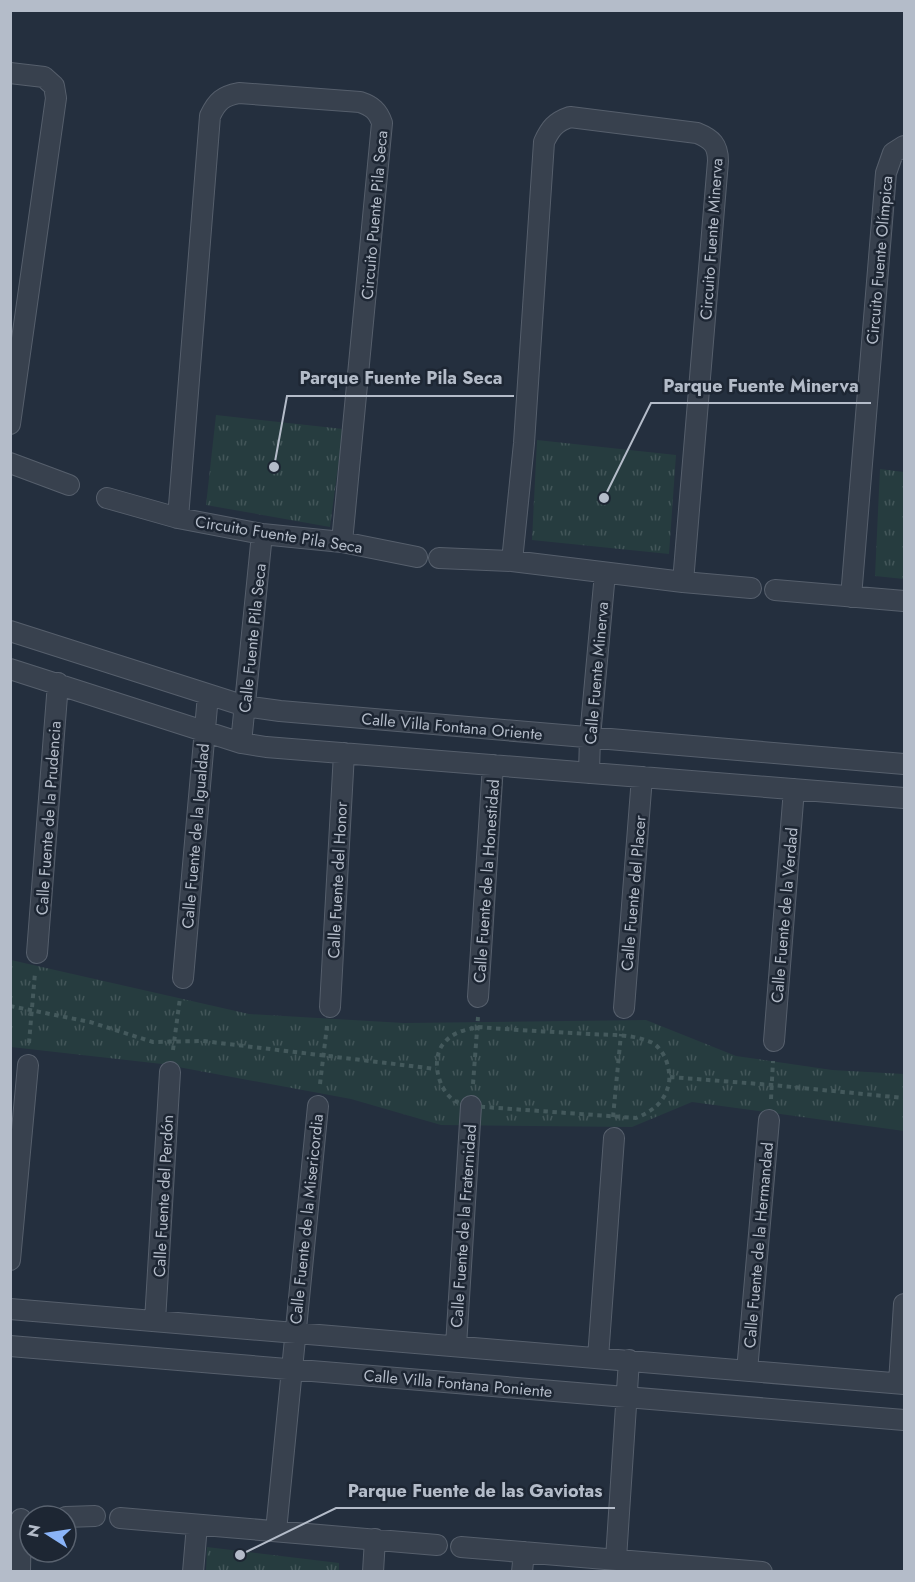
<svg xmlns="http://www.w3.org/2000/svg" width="915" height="1582" viewBox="0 0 915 1582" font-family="Jost,sans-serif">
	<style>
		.grass { fill: url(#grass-tufts) }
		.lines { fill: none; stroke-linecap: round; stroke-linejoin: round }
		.street-casing { stroke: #565f6c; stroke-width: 22 }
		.path { stroke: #44595c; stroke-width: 4; stroke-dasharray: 4.5 4.5; stroke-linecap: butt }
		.street { stroke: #38414e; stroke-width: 20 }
		.labels { text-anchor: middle; stroke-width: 5; stroke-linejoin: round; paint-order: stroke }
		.street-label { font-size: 16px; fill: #b4bcc9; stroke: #1d2633 }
		.leader { fill: none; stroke: #b4bcc9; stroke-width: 2 }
		.callout-dot { fill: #b4bcc9; stroke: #1d2633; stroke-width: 2 }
		.callout-label { font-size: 18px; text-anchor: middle; font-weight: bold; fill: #b4bcc9; stroke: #1d2633; stroke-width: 5; stroke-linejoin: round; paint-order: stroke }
	</style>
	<defs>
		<pattern id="grass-tufts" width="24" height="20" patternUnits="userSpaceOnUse" patternTransform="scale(1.5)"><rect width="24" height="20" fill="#263c3f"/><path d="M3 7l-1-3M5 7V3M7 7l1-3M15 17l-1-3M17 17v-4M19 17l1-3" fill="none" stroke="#435659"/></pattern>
	</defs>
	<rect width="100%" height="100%" fill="#242f3e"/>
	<path class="grass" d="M216,415L343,429L330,527L206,505Z
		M537,440L676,455L669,554L532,540Z
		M880,469L904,472V579L875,576Z
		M11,960L249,1014L404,1023L646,1020L736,1056L832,1070L904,1074V1131L692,1102L632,1127L441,1125L351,1099L162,1064L11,1047Z
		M207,1547L339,1563V1571H206Z"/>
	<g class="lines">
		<defs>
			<path id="street" d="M10,73L44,77L54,86L56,98L10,424
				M10,463L69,485
				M107,498L178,518L262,534L342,542L417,557
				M178,518L210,116C217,101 223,96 239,93L360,102C372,106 378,111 382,123L342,542
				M439,558L512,561L683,582L751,588
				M512,561L524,443L544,142C550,129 555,122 570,117L697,133C712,139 718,145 718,161L683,582
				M775,590L904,601
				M851,597L886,173L893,153L904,146
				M10,631L245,706L280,711L904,764
				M10,669L241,743L266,747L904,798
				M241,743L262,534
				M589,773L590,737L605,573
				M37,953L58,683
				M183,978L208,695
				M478,997L493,765
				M330,1007L344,753
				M624,1008L642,777
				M774,1041L794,789
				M10,1260L28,1065
				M10,1309L904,1384
				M155,1321L170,1072
				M10,1346L904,1420
				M456,1346L471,1106
				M598,1358L614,1138
				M747,1371L769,1120
				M899,1383L904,1304
				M66,1517L95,1516
				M120,1518L437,1545
				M276,1531L318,1106
				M461,1547L762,1572
				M616,1559L629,1360
				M20,1572L21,1519
				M193,1572L197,1525
				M373,1572L375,1539
				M522,1572L524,1552"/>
		</defs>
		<use href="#street" class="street-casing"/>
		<path class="path" d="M10,1006L90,1022L153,1042L203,1041L436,1069
			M478,1027C515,1030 552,1032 589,1034C608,1035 630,1034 648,1041C664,1046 671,1068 669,1083C665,1102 653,1111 636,1118L471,1106C466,1105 461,1104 457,1102C438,1093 430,1058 444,1043C453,1032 465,1030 478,1027Z
			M29,1043L35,973
			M173,1050L180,998
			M670,1077L772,1085L904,1098
			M320,1084L327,1026
			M473,1084L478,1017
			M771,1099L773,1061
			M613,1117L621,1034"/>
		<use href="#street" class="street"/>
	</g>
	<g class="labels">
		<g class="street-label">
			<text transform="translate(374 215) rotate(-85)" y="6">Circuito Puente Pila Seca</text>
			<text transform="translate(711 239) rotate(-86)" y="6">Circuito Fuente Minerva</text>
			<text transform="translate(879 260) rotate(-85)" y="6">Circuito Fuente Olímpica</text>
			<text transform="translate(279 534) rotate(9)" y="6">Circuito Fuente Pila Seca</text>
			<text transform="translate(252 638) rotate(-84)" y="6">Calle Fuente Pila Seca</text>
			<text transform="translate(596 673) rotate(-85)" y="6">Calle Fuente Minerva</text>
			<text transform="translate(452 726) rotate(5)" y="6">Calle Villa Fontana Oriente</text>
			<text transform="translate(48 818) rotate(-86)" y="6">Calle Fuente de la Prudencia</text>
			<text transform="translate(195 836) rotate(-85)" y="6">Calle Fuente de la Igualdad</text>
			<text transform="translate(337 880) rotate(-87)" y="6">Calle Fuente del Honor</text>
			<text transform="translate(486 881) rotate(-86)" y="6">Calle Fuente de la Honestidad</text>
			<text transform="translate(633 893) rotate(-85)" y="6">Calle Fuente del Placer</text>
			<text transform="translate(784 915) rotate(-85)" y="6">Calle Fuente de la Verdad</text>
			<text transform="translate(163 1196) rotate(-87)" y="6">Calle Fuente del Perdón</text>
			<text transform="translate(306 1219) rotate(-84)" y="6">Calle Fuente de la Misericordia</text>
			<text transform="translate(463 1226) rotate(-86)" y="6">Calle Fuente de la Fraternidad</text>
			<text transform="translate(758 1245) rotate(-85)" y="6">Calle Fuente de la Hermandad</text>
			<text transform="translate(458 1383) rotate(5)" y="6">Calle Villa Fontana Poniente</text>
		</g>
	</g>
	<path class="leader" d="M274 467L287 396H514M604 498L651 403H871M240 1555L336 1508H615"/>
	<g class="callout-dot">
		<circle cx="274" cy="467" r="6"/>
		<circle cx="604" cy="498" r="6"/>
		<circle cx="240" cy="1555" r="6"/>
	</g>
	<g class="callout-label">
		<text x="401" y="384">Parque Fuente Pila Seca</text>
		<text x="761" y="392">Parque Fuente Minerva</text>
		<text x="475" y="1497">Parque Fuente de las Gaviotas</text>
	</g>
	<rect width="915" height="1582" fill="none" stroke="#b4bcc9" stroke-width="24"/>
	<g transform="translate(48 1534) rotate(282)"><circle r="28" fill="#1d2633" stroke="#59626f" stroke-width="1.5"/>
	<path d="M0-4.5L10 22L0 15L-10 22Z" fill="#8ab4f8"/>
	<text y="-9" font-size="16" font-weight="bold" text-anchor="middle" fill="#b4bcc9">N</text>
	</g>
</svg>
